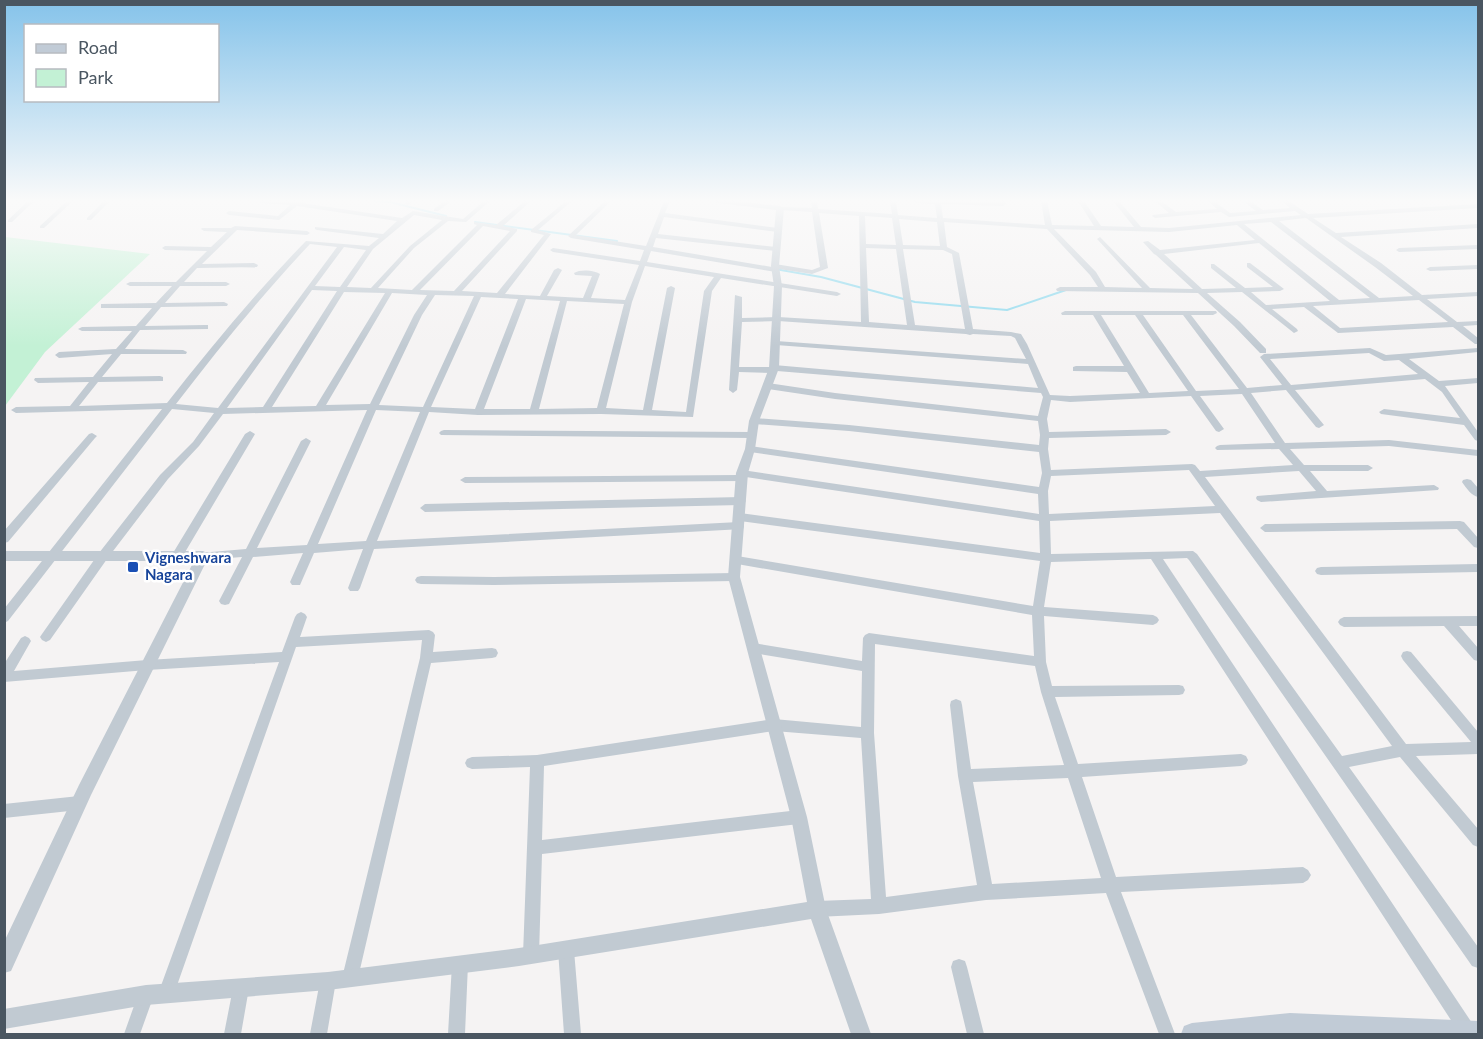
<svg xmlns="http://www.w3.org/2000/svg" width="1483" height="1039" viewBox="0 0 1483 1039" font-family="Lato,sans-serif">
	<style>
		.green { fill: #c3f1d5 }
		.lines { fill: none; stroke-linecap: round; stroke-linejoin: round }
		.stream { stroke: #90daee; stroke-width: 2 }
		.minor { fill: #c1cad2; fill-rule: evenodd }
		.tertiary { fill: #c1cad2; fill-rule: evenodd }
		.secondary { fill: #c1cbd6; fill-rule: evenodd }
		.transit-dot { fill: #1a4fb4; stroke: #fff; stroke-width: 2 }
		.labels { text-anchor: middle; stroke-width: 5; stroke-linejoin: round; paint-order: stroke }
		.transit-label { font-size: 15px; font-weight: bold; fill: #164399; stroke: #fff; text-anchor: start }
	</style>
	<rect width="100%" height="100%" fill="#f5f3f3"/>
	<path class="green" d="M5,237L150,254L45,352L5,406Z"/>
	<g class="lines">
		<path class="stream" d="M374,201L390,202L446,216
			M475,222L617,241
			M775,269L821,277L915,302L1007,310L1066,290"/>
		<path class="minor" d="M28,201H34L12,222H8V220Z
			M67,201H73L44,228H40V226Z
			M104,201H110L91,220H87V218Z
			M259,201L295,202L303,201L302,203L402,218L413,211L463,219L484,201H490L466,222L448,221L414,248L378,288L412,290L477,225L474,224V222L496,225L525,201H531L503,226L517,229V231L462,291L497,293L544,235L531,232V230L566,201H572L538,230L551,234L505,294L540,296L554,270L558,268L562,270L547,296L583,298L592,276L575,275L574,273C580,269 594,270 600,274L591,298L625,300L639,265L553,252L550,250L553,248L640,261L644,250L571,238L568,236L605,201H611L576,235L646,246L664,201H670L665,213L778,228L781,230L778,232L664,217L658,234L776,247L779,249L776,251L656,238L653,247L772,267V264H775L812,270L820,267L812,212L780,210L778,209V207L812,208L811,201H817L818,209L892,214L890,201H896L898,215L937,218L935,204L916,203L913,201L999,202V201H1005L1006,204L1003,206L941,204L943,218L1045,225L1041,201H1047L1052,225L1094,226L1078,201H1084L1101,226L1134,227L1113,201H1119L1141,227L1169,228L1301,215L1295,211L1229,217L1221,212L1155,218L1152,216L1153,215L1169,213L1155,201H1161L1176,212L1217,209L1208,201H1214L1230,213L1256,211L1243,201H1250L1263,210L1290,208L1282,201H1289L1308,214L1478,204V208L1313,218L1336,233L1478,224V228L1341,237L1381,263L1422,295L1478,292V296L1427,299L1457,322L1478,321V325L1463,326L1478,338V344H1475L1453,327L1338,333L1304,307L1272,309L1297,329L1298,331L1294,333L1242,292L1207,293L1240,322L1266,349V353H1260L1234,326L1198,293L1057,291L1056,289L1060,287H1098L1090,275L1047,229L944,222L947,247L959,253L973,329L1011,332L1021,334L1027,344L1050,395L1070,396L1140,393L1127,372L1073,371V367L1076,366H1124L1093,315H1062L1061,313L1065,311H1216L1217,313L1213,315H1191L1247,388L1282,385L1260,357L1264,354L1370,348L1386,355L1478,348V352L1409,359L1439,381L1478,378V383L1445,386L1478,432V441L1475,440L1464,425L1381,414L1379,412L1384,409L1460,418L1442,392L1425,379L1295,390L1324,425L1319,428L1316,427L1286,390L1251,393L1285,443L1389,440L1478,450V456L1389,446L1290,449L1304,465H1368L1373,468L1368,471H1310L1327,491L1434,485L1439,488L1438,490L1261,502L1257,500L1256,498L1257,496L1316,491L1299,471L1205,477L1406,744L1471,742L1403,660L1401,656L1403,652L1407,651L1411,652L1478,732V754L1416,756L1478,829V847L1473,845L1400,757L1349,767L1478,947V968L1472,966L1189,560L1187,558L1163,559L1474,1026L1477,1032L1476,1034H1460L1151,559L1051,562L1044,607L1153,615L1157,617L1159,620L1157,623L1153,625L1044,616L1046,662L1052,686L1179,685L1183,686L1185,690L1183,694L1179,695L1055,697L1078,764L1241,754L1246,756L1248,760L1246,764L1241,766L1082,777L1116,877L1303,867L1308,870L1311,875L1308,880L1303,883L1121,892L1175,1034H1159L1106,893L986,900L879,914L817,917L811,915L809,909L811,903L817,901L871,899L861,738L774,731L544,766L542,840L799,810L804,812L806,817L804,822L799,824L542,854L539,955L537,961L531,963L525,961L523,955L530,767L472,769L467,767L465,763L467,759L472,757L537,755L774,719L861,727L862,671L753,653L749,652L747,648L749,644L753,643L862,661L863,638L865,635L869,633L1034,656L1032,615L737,564L733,563L731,560L733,557L737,556L1033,606L1040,561L740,521L735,517L740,513L1040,553L1039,521L746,477V480L742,481L465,483L460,480L465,477L738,475L739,471L742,470L1039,514L1038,494L750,452L745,449L750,446L1039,487L1042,473L1039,452L849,431L754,424L749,421L754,418L849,425L1039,445L1040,435L1038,421L835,399L768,389L764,386L768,383L835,393L1038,416L1043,397L1041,393L777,371L773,373L739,372L737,390L733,393L729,390L735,295L742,297V318L778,317L861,322L859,216L819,213L828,268L812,274L779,269V272H776L651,251L647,262L837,292L841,294L837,296L721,278L712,291L693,417L601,414L478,415L429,412L377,541L739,522L744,526L743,529L374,549L360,588L358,591H350L348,588L363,549L314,553L300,585H292L290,582L303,553L253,557L229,604L225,605L221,604L219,601L242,557L203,560L199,559L198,556L199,553L246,549L301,441L306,438L311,441L257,548L307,545L367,410L223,414L199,446L168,479L107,559L50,640L46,642L42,640L40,637L42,634L99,553L160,475L193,442L214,413L172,409L8,621L4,623V609L162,409L16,413L11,410L16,407L70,406L89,382L38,383L34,380L35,378L93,377L112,354L59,358L55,355L59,352L116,349L132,331H82L78,329L82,327L136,326L152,308H101V304L156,303L172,286H130L126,284L130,282H176L207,251L165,250L162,248L165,246L211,247L227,232L204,231L201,229L202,228H231L235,226L307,231L310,233L307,235L237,230L202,264L254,263L258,265L257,267L197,268L184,282H226L230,284L226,286H180L165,303L224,302L228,304L227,306L161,307L145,326L205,325H208V329L140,330L125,349L183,350L187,352L186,354H121L102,377L160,376L163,377V381L98,382L79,406L167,403C211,347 256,292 306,241L369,246L379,238L317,230L315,229V227L383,234L397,221L297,206L279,220L229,215L226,213L229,211L278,216L290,205L262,203ZM414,215L442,220L410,246L371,288L347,287L373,249ZM865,216L892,218L896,245L866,244ZM1306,218L1375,267L1413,296L1379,298L1279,221ZM899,219L937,222L940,246L903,245ZM1271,222L1370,298L1339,300L1244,224ZM1237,225L1255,240L1160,250L1148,241L1143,242L1154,254L1156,255L1193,289L1150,288L1100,237L1097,239L1098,240L1142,288L1105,287L1096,272L1054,229L1169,232ZM483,226L510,231L454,291L420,290ZM1259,243L1330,301L1266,305L1251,292L1280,291L1284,289L1250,263H1247V267L1273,287L1245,288L1214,264H1211V268L1236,288L1202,289L1164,254ZM310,244L337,247L218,408L176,404C218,349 262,295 310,244ZM344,247L366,250L340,287L315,286ZM866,248L896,249L907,325L869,322ZM903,249L943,250L952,254L965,329L915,325ZM645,266L714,277L704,291L686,412L652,410L675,288L671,286L667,288L643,410L606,408L632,302ZM312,290L337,291L263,407L227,408ZM344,292L385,293L316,406L272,407ZM392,293L427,295L414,315L370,404L326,405ZM435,295L474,296L423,407L379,405L422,315ZM481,297L518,299L475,409L431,407ZM526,299L560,301L530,409H484ZM1419,300L1448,322L1340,328L1313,306ZM567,301L624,304L597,408L539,409ZM1101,315H1135L1188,391L1149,393ZM1143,315H1183L1239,389L1196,391ZM778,321L966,334L970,335L973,334L1011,336L1015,338L1026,359L776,341L772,343L776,345L1028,364L1038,388L774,365L770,367H739L742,322ZM1369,353L1384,361L1399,360L1418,374L1291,385L1270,359ZM1242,394L1275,443L1220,445L1217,446L1215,448L1217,450L1279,449L1293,465L1200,471L1195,465L1192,464L1051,470L1048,449L1049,438L1166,435L1171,432L1166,429L1049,432L1047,419L1051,400L1070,402L1191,396L1216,431L1219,432L1224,429L1200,396ZM376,410L420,412L366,541L318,544ZM1189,470L1215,506L1049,514L1048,491L1051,476ZM1220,513L1392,746L1342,756L1197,554L1193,551L1051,554L1050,521ZM875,644L1035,666L1041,692L1064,765L971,769L962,705L961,701L956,699L951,701L950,705L958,776L977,885L886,897L874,733ZM1068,778L1101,878L992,884L973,782Z
			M407,201H413L408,205L405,203Z
			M445,201H452L438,211H434V209Z
			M1478,245V249L1399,252L1396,250L1399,248Z
			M1478,265V269L1430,271L1426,269L1430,267Z
			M444,430L751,432L756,435L751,438L441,435L439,433L441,431Z
			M250,431L255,434L181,559H173L172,556L173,553L245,434Z
			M92,433L97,436L95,438L8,542L4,543V531L89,434Z
			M1467,479L1471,480L1478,488V497C1472,496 1466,488 1462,482L1463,480Z
			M741,497L746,501L741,505L425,512L420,508L425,504Z
			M1460,521L1464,522L1478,538V548L1474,547L1457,529L1265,532L1260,528L1265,524Z
			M1478,564V572L1321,575L1317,574L1315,571L1317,568L1321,567Z
			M734,573L738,574L740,577L738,580L734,581L494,585L421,584L417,583L415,580L417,577L421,576L494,577Z
			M301,612L305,614L307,617L300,637L429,630L433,632L435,635L433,652L492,648L496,649L498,653L496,657L492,658L431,663L358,978L356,984L350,986L344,984L342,978L420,658L422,640L296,647L174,994L172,1000L166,1002L160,1000L158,994L279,662L147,670L4,682V664L21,638L25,636L29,638L31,641L14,671L147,660L282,652L295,617L297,614Z
			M1478,616V626H1459L1478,648V661L1474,660L1444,626L1344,627L1340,625L1338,622L1340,619L1344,617Z
			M79,796L84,798L86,803L84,808L79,810L4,818V804Z
			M566,942L572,944L574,950L581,1034H564L558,950L560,944Z
			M460,956L466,958L468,964L465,1034H448L452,964L454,958Z
			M959,959L965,961L967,967L984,1034H967L951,967L953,961Z
			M328,973L334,975L336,981L327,1034H310L320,981L322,975Z
			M241,980L247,982L249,988L241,1034H224L233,988L235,982Z
			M146,987L152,989L154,995L140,1034H124L140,989Z"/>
		<path class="tertiary" d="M714,201H733L780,206L784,208L779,266L782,286L779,368L759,421L755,449L748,473L740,577L807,817L826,909L871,1034H851L811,919L519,966L328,990L146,1005L4,1029V1009L146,985L328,972L519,948L807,902L791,817L728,577L736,473L745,449L749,421L769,368L774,286L771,266L776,210L718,203Z
			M4,551H203L207,553L209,556L91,795L11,971L4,973V942L79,785L194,561H4Z"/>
		<path class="secondary" d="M1290,1013L1478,1021V1034H1181L1184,1026L1192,1023Z"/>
	</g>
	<linearGradient id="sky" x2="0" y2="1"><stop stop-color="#85c3ea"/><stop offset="0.58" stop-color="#fafafa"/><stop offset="1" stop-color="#fafafa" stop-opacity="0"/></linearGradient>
	<rect width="1483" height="346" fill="url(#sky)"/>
	<rect class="transit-dot" x="127" y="561" width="12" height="12" rx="3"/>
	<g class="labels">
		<g class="transit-label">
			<text x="145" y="563">Vigneshwara<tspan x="145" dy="17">Nagara</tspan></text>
		</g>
	</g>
	<rect width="1483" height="1039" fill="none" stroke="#4a5661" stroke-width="12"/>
	<rect x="24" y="24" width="195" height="78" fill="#ffffff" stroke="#b7bbc0" stroke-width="1.5"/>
	<rect x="36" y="44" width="30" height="9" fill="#c1cbd6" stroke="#b7bbc0" stroke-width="1.5"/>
	<text x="78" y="54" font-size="18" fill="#4a5661">Road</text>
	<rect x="36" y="69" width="30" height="18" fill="#c3f1d5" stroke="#b7bbc0" stroke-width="1.5"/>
	<text x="78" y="84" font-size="18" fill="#4a5661">Park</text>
</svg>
